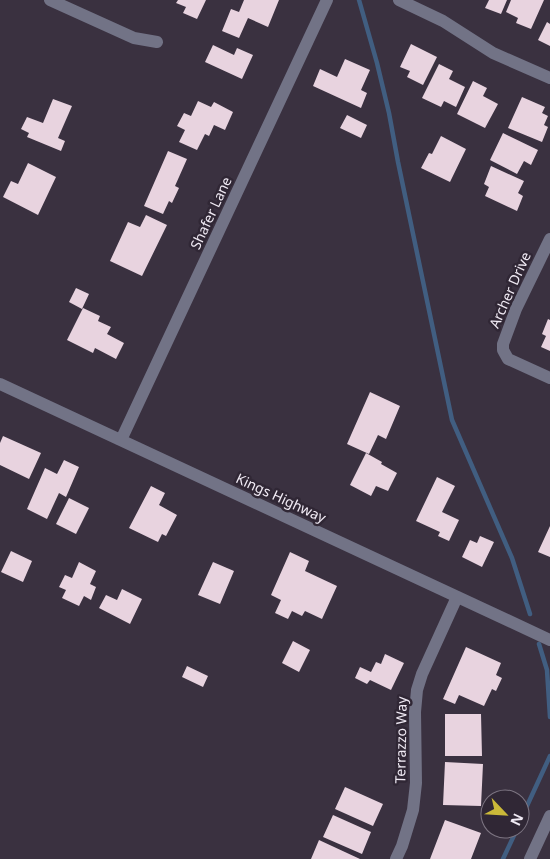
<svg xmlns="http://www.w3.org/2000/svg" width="550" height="859" viewBox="0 0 550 859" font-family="'Noto Sans',sans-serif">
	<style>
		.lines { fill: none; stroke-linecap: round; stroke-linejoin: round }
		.stream { stroke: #415e81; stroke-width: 4.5 }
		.building { fill: #e8d3df }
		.minor { stroke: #727386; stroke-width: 12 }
		.labels { text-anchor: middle; stroke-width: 5; stroke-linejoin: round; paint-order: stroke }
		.street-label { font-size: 14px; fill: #f1ebf5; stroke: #302735 }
	</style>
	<rect width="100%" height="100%" fill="#3a3140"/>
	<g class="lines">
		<path class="stream" d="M359,0L377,63L389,113L398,162L452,420L512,558L530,614
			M539,644L547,670L550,717
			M520,821L550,756
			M503,859L517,829"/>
	</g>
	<path class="building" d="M178,0H206L197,19L183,13L186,7L176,3Z
		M244,0H279L268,27L248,18L239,38L222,31L231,9L239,12Z
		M489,0H507L501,14L485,8Z
		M511,0H544L531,29L516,23L518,18L506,12Z
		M547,22L550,24V46L538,40Z
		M411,44L437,57L423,85L407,77L410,71L400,67Z
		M213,45L234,55L237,48L253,55L242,79L205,62Z
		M345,59L370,70L361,90L367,93L361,108L313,86L320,69L337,77Z
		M439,64L453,71L449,79L465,87L456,107L444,101L441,107L422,98Z
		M473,81L487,88L483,96L498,104L485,128L457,114Z
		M522,97L545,107L542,113L548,116L544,125L548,127L542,142L508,128Z
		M53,99L72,106L58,138L65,141L61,151L27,137L29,133L21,129L27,117L43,123Z
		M198,101L211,107L214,102L233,112L225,130L214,125L209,136L205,134L197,150L179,142L185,130L177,126L184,113L191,116Z
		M347,115L367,125L361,138L340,128Z
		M503,133L538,150L531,165L524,161L517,174L490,160Z
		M441,136L466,149L450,182L421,168L429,153L432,154Z
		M168,151L187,159L175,186L179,188L172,203L169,201L163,214L144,206Z
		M28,163L56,177L38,215L3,197L11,181L18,184Z
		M491,166L524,181L518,193L523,196L517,211L485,196L489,187L484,184Z
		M146,215L167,225L142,276L110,261L128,222L140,227Z
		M76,288L89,294L82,309L69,302Z
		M83,308L100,316L98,321L111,327L107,334L124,343L116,359L95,348L93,353L67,340Z
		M548,319L550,320V351L541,347L546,336L542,334Z
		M370,392L400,406L386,439L378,435L369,454L347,444Z
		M3,436L41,453L29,479L0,465V443Z
		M366,453L382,462L381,464L397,473L388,491L376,486L371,496L350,485Z
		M64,460L79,467L66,497L59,493L47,519L27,509L45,468L57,474Z
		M437,477L455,486L442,512L459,520L449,541L438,536L440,532L416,521Z
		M151,486L165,493L159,505L177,515L166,536L162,534L158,542L129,528Z
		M69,498L89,508L76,534L56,524Z
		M550,526V557L538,552Z
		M480,536L494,542L482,567L462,557L470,540L477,543Z
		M11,551L32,561L23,582L1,572Z
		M290,552L309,561L305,571L337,586L322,619L305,611L302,616L292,611L288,619L275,613L281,600L271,595Z
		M79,562L96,571L90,584L96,587L91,600L84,596L79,606L62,598L66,590L59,587L65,575L72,578Z
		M213,562L234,571L220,604L198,595Z
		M122,589L142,599L130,624L99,608L106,595L117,600Z
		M293,641L310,650L299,672L282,663Z
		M466,647L501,663L496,675L502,678L496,691L492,689L484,706L459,695L455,704L443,699Z
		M385,654L404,663L391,690L370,680L367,684L355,678L360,667L371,672L376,662L381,664Z
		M187,666L208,676L203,687L182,677Z
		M445,714H481L482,756H445Z
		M445,762L483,764L481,806L443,805Z
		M345,787L383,804L373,826L335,809Z
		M333,815L371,832L362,854L323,837Z
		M445,820L481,833L471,859H430Z
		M319,840L360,859H311Z"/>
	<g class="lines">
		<path class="minor" d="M50,0L134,38L157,42
			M399,0L443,21L493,53L550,78
			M550,239L516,309L503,344V350L508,359L550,378
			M0,384L550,640
			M121,440L327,0
			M396,859L402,846L413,810L416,783L415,712L417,690L422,674L457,597
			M530,859L550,816"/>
	</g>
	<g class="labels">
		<g class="street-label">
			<text transform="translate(211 213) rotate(-65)" y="5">Shafer Lane</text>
			<text transform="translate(510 290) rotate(-66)" y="5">Archer Drive</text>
			<text transform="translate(281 498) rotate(25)" y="5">Kings Highway</text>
			<text transform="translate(401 740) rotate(-89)" y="5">Terrazzo Way</text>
		</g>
	</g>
	<g transform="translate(505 814) rotate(115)"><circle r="24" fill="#302735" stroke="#7d7582"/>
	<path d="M0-4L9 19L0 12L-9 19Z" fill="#cbb939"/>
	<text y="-8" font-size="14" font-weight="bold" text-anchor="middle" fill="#f1ebf5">N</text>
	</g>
</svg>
